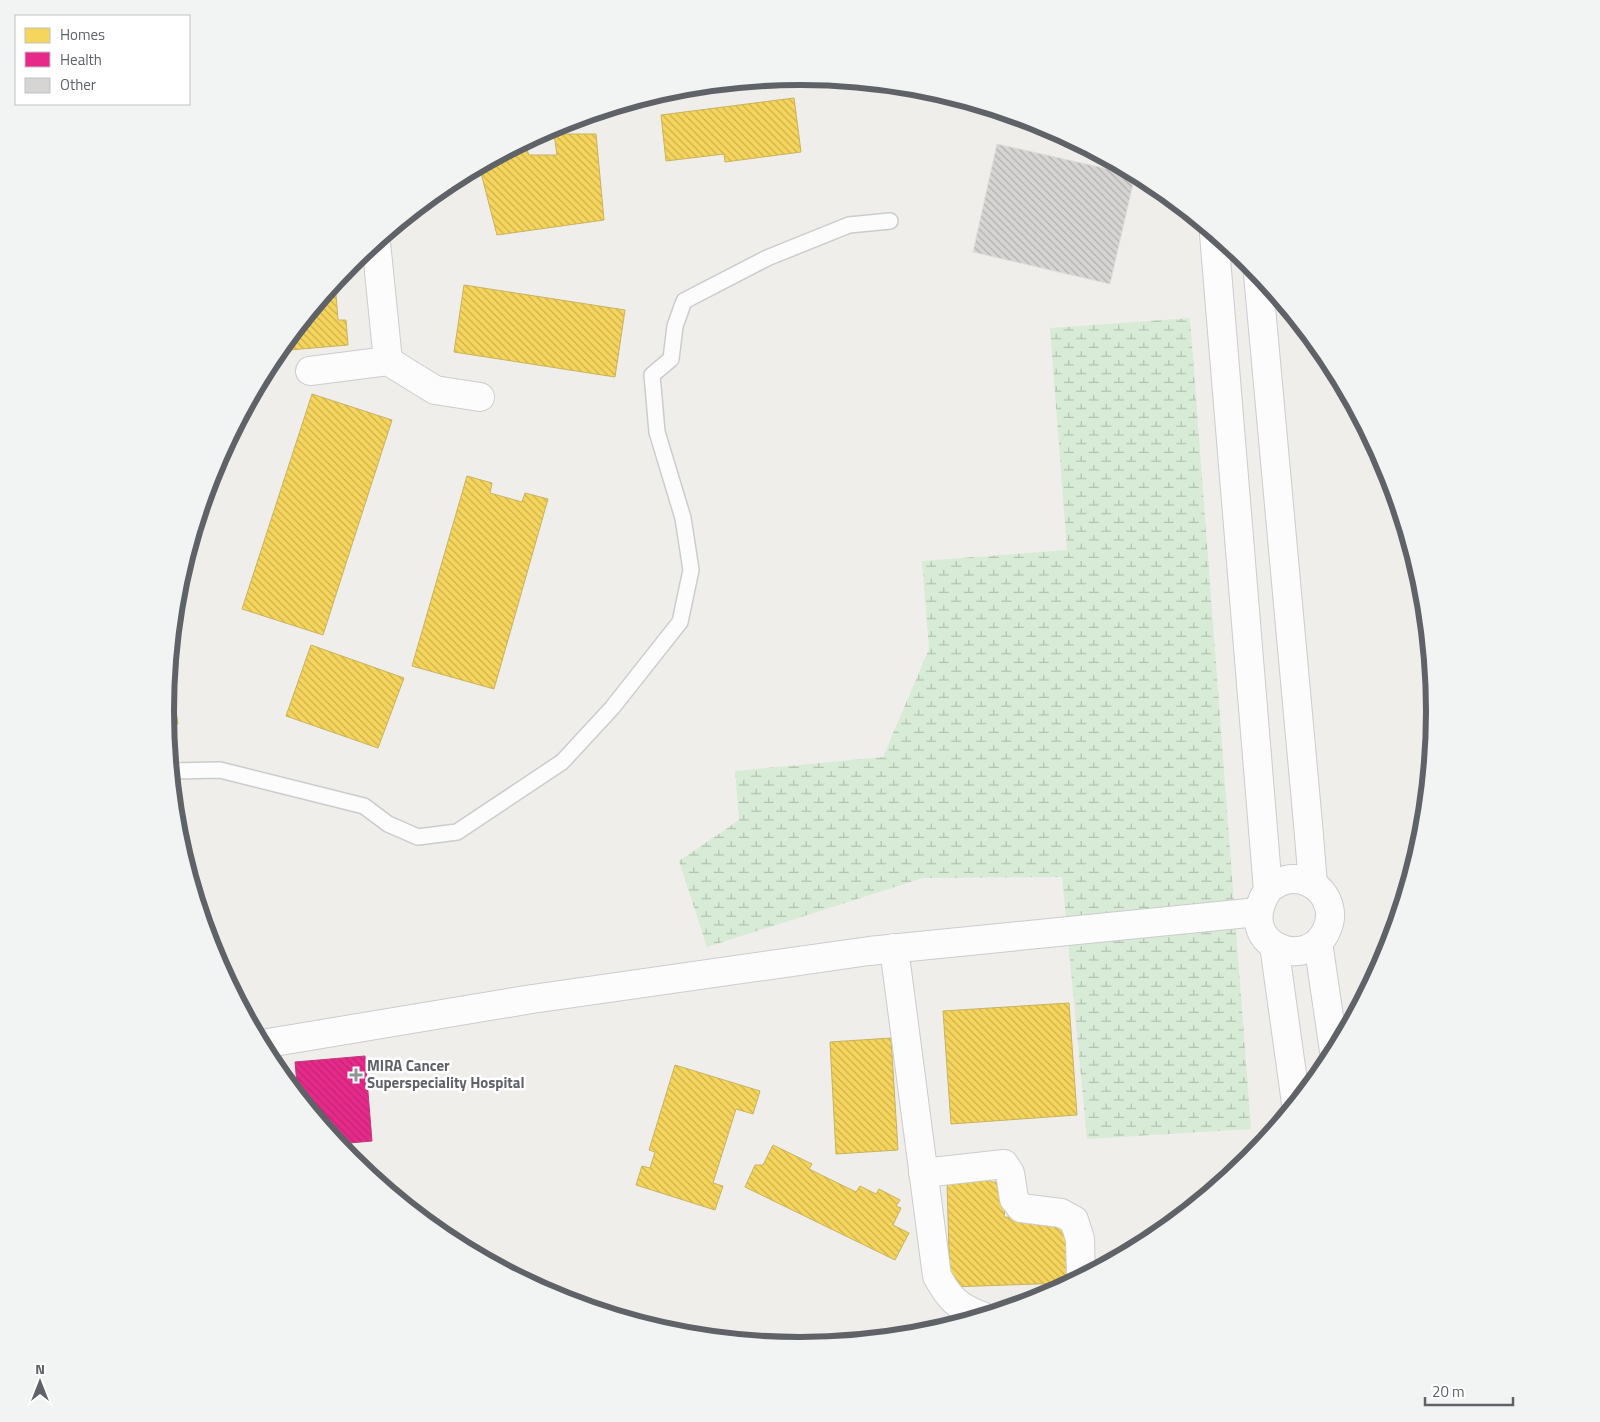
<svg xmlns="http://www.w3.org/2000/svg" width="1600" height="1422" viewBox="0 0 1600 1422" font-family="'Titillium Web',sans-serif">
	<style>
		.wetland { fill: url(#wetland-marsh) }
		.homes { fill: url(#homes-back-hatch); stroke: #c9b360 }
		.health { fill: url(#health-back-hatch); stroke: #be3a80 }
		.building { fill: url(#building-back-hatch); stroke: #deddd9 }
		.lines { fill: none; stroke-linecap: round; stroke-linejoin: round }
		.service-casing { stroke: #cbcccc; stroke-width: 18 }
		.minor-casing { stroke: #cbcccc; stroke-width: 30 }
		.service { stroke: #fdfcfc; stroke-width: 15 }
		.minor { stroke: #fdfcfc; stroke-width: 28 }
		.poi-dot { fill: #919496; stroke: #fff; stroke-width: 2 }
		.labels { text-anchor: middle; stroke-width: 5; stroke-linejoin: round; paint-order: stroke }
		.poi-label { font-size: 15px; font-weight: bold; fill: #5f6368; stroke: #fff; text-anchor: start }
		.rim { fill: none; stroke: #5f6368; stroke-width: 6 }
	</style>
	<defs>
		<pattern id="wetland-marsh" width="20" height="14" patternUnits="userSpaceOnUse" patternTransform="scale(1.25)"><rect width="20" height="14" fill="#d8ebd6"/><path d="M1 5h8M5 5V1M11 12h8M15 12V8" fill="none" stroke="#b2c2b1"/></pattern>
		<pattern id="homes-back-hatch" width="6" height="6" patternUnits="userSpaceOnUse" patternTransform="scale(1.25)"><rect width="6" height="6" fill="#f6d55c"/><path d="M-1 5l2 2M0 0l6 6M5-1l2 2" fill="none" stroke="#cab050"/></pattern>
		<pattern id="health-back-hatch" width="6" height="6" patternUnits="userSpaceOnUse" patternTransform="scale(1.25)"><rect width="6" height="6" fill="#e7298a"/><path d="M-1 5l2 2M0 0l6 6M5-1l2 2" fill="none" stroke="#be2775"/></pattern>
		<pattern id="building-back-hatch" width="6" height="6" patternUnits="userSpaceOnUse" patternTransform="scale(1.25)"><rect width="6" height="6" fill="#d6d5d3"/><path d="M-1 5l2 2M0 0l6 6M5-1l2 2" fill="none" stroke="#b1b0af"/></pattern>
	</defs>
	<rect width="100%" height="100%" fill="#efeeea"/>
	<path class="wetland" d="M1190,318L1251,1129L1087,1139L1062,877L923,878L707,947L679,861L739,820L735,771L883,757L929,649L922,561L1067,550L1050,328Z"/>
	<path class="homes" d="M794,98L801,152L725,162L724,154L666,161L661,115Z
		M979,105L1000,111L980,113Z
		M554,134H596L604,220L497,235L480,169L481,165L524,142L529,155H557Z
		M335,282L338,320H346L348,345L278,351Z
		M464,285L625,310L615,377L454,352Z
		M312,394L392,420L323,635L242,609Z
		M467,476L492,483L490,493L522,502L525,493L548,499L494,689L412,666Z
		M311,645L404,678L378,748L286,716Z
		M169,669L178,724L167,726L165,711Z
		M1069,1003L1077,1115L951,1124L943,1011Z
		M891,1038L898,1150L836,1154L830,1042Z
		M675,1065L760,1091L753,1114L736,1109L713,1183L723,1186L715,1210L636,1185L642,1166L650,1168L655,1152L649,1150Z
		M773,1145L812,1164L809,1169L856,1192L860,1186L876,1194L879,1189L900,1200L896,1206L901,1208L893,1225L909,1233L895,1260L745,1187L755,1165H763Z
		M986,1175L991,1182H1003L1006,1199L1004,1217L1059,1220L1072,1246L1073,1269L1065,1283L950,1287L947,1181Z"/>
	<path class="health" d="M365,1056L372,1141L338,1144L298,1095L295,1062Z"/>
	<path class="building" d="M997,144L1135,175L1110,284L973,252Z
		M1142,1244L1126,1253L1125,1245Z"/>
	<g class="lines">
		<defs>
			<path id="service" d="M171,771L220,770L364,806L388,824L418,837L457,832L562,762L612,708L680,622L691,570L683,518L657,432L652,375L671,359L675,326L684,301L767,258L849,225L890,221"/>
			<path id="minor" d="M1214,234L1268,890C1232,945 1309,974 1327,929C1330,922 1331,914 1329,907C1324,885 1298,872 1278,883C1274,885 1271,887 1268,890
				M376,242L388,361L435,390L480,397
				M1258,274L1308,824L1313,884
				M310,371L388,361
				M1318,942L1334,1051
				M1274,945L1296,1103
				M894,948L937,1276C949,1298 957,1307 982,1316
				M262,1044L532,999L869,951L1258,912
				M923,1173L1004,1164L1010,1173L1014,1199L1021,1208L1061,1213L1074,1220L1080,1239L1081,1277"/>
		</defs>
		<use href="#service" class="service-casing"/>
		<use href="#minor" class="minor-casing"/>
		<use href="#service" class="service"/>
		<use href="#minor" class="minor"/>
	</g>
	<path class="poi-dot" d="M353.5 1067.5h5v5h5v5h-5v5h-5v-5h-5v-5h5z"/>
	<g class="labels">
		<g class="poi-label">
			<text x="367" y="1071">MIRA Cancer<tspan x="367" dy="17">Superspeciality Hospital</tspan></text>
		</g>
	</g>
	<path d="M0 0H1600V1422H0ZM174 711a626 626 0 1 1 1252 0a626 626 0 1 1-1252 0Z" fill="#f2f3f3" fill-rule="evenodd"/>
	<path class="rim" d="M174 711a626 626 0 1 1 1252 0a626 626 0 1 1-1252 0Z"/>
	<rect x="15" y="15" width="175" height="90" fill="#ffffff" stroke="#bfc1c3"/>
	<rect x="25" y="28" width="25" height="15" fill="#f6d55c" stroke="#bfc1c3"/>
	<text x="60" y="40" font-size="15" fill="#5f6368">Homes</text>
	<rect x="25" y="52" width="25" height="15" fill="#e7298a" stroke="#bfc1c3"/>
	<text x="60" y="65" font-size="15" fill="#5f6368">Health</text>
	<rect x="25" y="78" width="25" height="15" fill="#d6d5d3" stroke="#bfc1c3"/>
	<text x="60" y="90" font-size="15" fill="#5f6368">Other</text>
	<g transform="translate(40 1382)" stroke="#ffffff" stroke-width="4" paint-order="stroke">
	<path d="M0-4L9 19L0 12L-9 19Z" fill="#5f6368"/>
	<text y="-8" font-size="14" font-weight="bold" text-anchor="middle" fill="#5f6368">N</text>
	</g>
	<path d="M1425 1397v8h88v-8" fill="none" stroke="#5f6368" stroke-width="2.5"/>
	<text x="1432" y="1397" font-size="15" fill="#5f6368" stroke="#ffffff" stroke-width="4" paint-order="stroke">20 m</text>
</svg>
